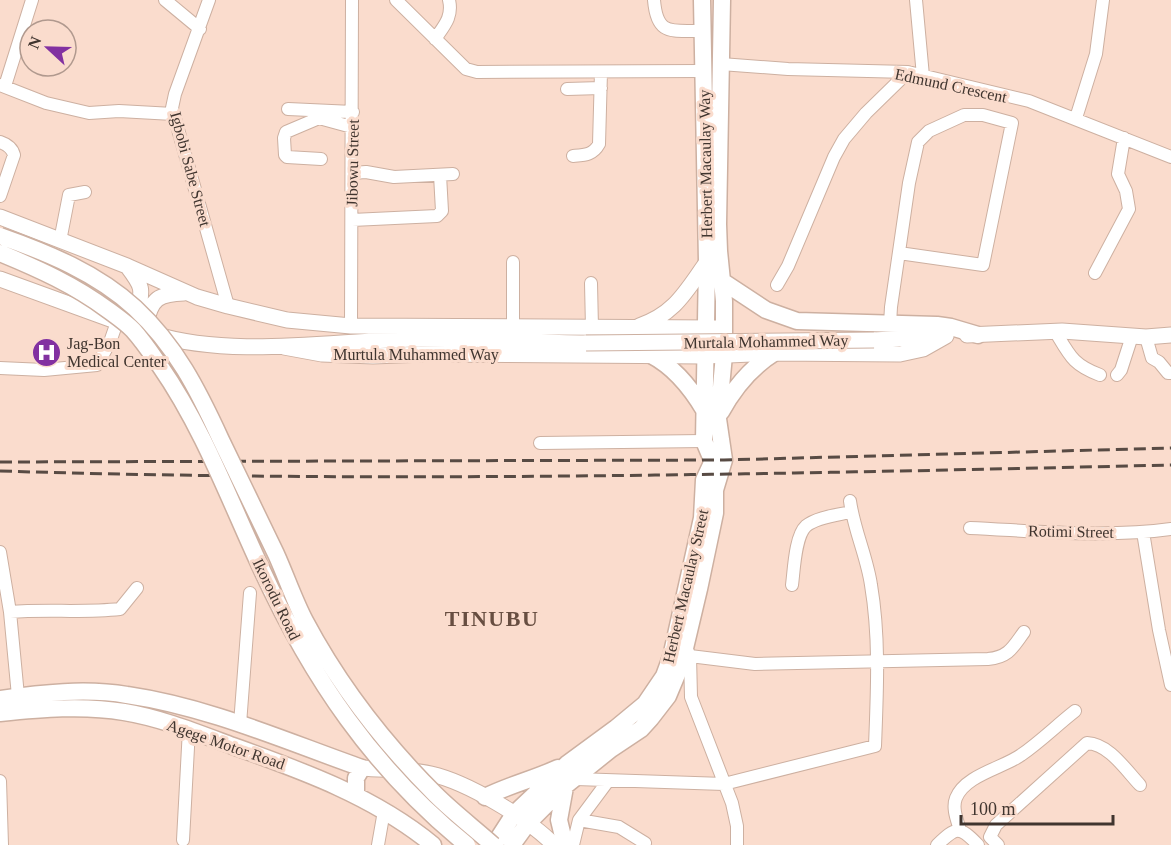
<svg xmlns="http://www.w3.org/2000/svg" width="1171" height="845" viewBox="0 0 1171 845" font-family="'Times New Roman',serif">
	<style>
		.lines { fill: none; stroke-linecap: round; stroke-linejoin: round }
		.minor-casing { stroke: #cdb0a1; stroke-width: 14 }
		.major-casing { stroke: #cdb0a1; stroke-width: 17 }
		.highway-casing { stroke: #cdb0a1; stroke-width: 19 }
		.minor { stroke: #fff; stroke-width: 12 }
		.major { stroke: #fff; stroke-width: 15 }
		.highway { stroke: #fff; stroke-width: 16 }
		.rail { stroke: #584b44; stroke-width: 3; stroke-dasharray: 12 6; stroke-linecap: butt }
		.major-bridge-casing { stroke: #cdb0a1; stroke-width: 17; stroke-linecap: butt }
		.highway-bridge-casing { stroke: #cdb0a1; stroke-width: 19; stroke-linecap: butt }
		.major-bridge { stroke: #fff; stroke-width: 15 }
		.highway-bridge { stroke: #fff; stroke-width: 16 }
		.labels { text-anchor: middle; stroke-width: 6; stroke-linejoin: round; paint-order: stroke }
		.street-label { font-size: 16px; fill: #40352f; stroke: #fadccd }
		.poi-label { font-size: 16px; fill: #40352f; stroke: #fadccd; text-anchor: start }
		.district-label { font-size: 22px; font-weight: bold; letter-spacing: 1.5px; fill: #674e41; stroke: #fadccd }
	</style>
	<rect width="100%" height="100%" fill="#fadccd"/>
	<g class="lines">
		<defs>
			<path id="minor" d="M165,0L200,29
				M209,0L175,94L172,108L228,306
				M396,0L466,69L477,72L703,71
				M654,0C657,37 672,30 702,31
				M916,0L923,76
				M435,39C444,26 453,17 449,0
				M721,64L788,69L908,72L1029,101L1171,157
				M0,85L46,103L89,113L119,111L173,114
				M5,86L32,0
				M567,89L601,88
				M288,109L353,112
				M1076,118L1096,54L1103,0
				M0,142C6,144 12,147 14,155L0,196
				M573,156C585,155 593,155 599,144L601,72
				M321,159L287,157L285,155L284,138L286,132L319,118L352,127
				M352,173L366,172L394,177L453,174
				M352,220L437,216L442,211L440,175
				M60,241L69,195L85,192
				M513,262V328
				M1095,273L1129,209L1126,191L1118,174L1124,138
				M591,283L592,328
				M777,285L788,266L834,157L844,139L866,113L908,72
				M890,324L891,307L909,183L918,142L929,131L964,115H983L1012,123L983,265L899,253
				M351,326L352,0
				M1055,331C1070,356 1073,365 1100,375
				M1146,337L1152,358L1159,362L1168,373H1171
				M0,368L44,370L97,365L110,342L117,322
				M1117,375L1121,370L1132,336
				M540,443L704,441
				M970,528C1037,531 1105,538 1171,529
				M1143,532L1159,630L1171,685
				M0,552L10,612L18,696
				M792,585C794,570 795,536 806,526C817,517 838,515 851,512
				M10,612C47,609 83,613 120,609L137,588
				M686,648L690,656L755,664L988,659C1009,657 1013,647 1024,632
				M690,656L691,697L732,803L737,826V845
				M240,724L250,593
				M576,779L724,784L875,746C877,693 880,638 871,585C867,557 854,530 850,501
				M0,781L2,845
				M579,820L608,781
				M960,830C957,820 952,808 956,798C965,775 1003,768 1021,755C1040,742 1057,725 1075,711
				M183,840L189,729
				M378,845L384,811
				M573,845L579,820L619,827L645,843
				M937,845C956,827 959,825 978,845
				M998,845L990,837L996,825L1087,743C1109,744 1125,769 1140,785"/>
			<path id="major" d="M0,217L127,266L197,297L228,306L287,320L351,326L716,328
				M127,266C142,286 144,288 137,313L131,317
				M0,279L121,323
				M639,326C675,314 686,291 707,262
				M149,329L146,324C151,298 159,294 184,293
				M153,334C236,359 335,340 421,339C476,339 531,342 586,343
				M967,335L1062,331L1146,337L1171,335
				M874,340L943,336
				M284,347L322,354L373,356L425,354L705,356L774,353L900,354L923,349L946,336
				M362,768C384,770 409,769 431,774C467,782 529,819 554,845"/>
			<path id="highway" d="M722,281L766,310L797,321L937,325L951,327L978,335
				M651,355C674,367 691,388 704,410
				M721,412C734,388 750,368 774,353
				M0,699C41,693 86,688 127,695C209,707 285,741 362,768L356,778V795
				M0,713C41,709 83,705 124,712C161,718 198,733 233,746C303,771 375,797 433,845
				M485,797C509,785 534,779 558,768
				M494,845L514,814L567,764L616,728L645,704L664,676L671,657L702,518L704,480L711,465L712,460L704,441L707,262L702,0
				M512,845L528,823L565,786L611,749L641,729L651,718L668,696L681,665L699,589L715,513V490L724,460L718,419L724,355V301L719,251L718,224L722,0
				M565,845L559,820L565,787"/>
		</defs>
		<use href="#minor" class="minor-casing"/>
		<use href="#major" class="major-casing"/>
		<use href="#highway" class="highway-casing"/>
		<use href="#minor" class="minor"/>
		<use href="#major" class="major"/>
		<use href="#highway" class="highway"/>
		<path class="rail" d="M0,462L724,460L1171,448
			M0,471C390,483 781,474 1171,465"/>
		<defs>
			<path id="major-bridge" d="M586,343L874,340"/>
			<path id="highway-bridge" d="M0,236C48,253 97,273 135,308C176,346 198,390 221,440C239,478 258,516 276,554C286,576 294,600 305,621C339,685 384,743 435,794C453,812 474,828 493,845
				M0,253C39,269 74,285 108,310C116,316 125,322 133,330C143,341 151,353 160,366C203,428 229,499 261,568C311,677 373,769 467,845"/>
		</defs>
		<use href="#major-bridge" class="major-bridge-casing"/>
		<use href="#highway-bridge" class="highway-bridge-casing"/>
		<use href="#major-bridge" class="major-bridge"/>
		<use href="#highway-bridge" class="highway-bridge"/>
	</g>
	<defs>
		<symbol id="hospital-disc" viewBox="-11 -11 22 22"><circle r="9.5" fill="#8231a1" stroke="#fadccd"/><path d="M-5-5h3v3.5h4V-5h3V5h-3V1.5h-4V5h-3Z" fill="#fff"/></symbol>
	</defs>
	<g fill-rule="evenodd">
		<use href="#hospital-disc" x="30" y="336" width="33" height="33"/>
	</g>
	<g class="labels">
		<g class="street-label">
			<text transform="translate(951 85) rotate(12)" y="6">Edmund Crescent</text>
			<text transform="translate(352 163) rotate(-89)" y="6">Jibowu Street</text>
			<text transform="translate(705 164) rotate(-91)" y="6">Herbert Macaulay Way</text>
			<text transform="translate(191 169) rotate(75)" y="6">Igbobi Sabe Street</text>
			<text transform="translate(766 341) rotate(-1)" y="6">Murtala Mohammed Way</text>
			<text x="416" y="360">Murtula Muhammed Way</text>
			<text transform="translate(1071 531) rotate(1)" y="6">Rotimi Street</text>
			<text transform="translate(685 586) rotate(-77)" y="6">Herbert Macaulay Street</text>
			<text transform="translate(277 599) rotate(64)" y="6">Ikorodu Road</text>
			<text transform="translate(226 744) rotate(19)" y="6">Agege Motor Road</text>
		</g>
		<g class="poi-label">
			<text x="67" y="349">Jag-Bon<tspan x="67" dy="18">Medical Center</tspan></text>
		</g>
		<g class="district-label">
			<text x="492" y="626">TINUBU</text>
		</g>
	</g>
	<g transform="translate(48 48) rotate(292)"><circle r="28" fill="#fadccd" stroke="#b0998e" stroke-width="1.5"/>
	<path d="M0-4.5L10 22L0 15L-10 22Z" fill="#8231a1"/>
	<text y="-9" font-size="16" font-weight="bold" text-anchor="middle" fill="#40352f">N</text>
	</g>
	<path d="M961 815v9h152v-9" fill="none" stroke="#40352f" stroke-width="3"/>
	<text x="970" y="815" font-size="18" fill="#40352f" stroke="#fadccd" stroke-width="4.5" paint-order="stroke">100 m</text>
</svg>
